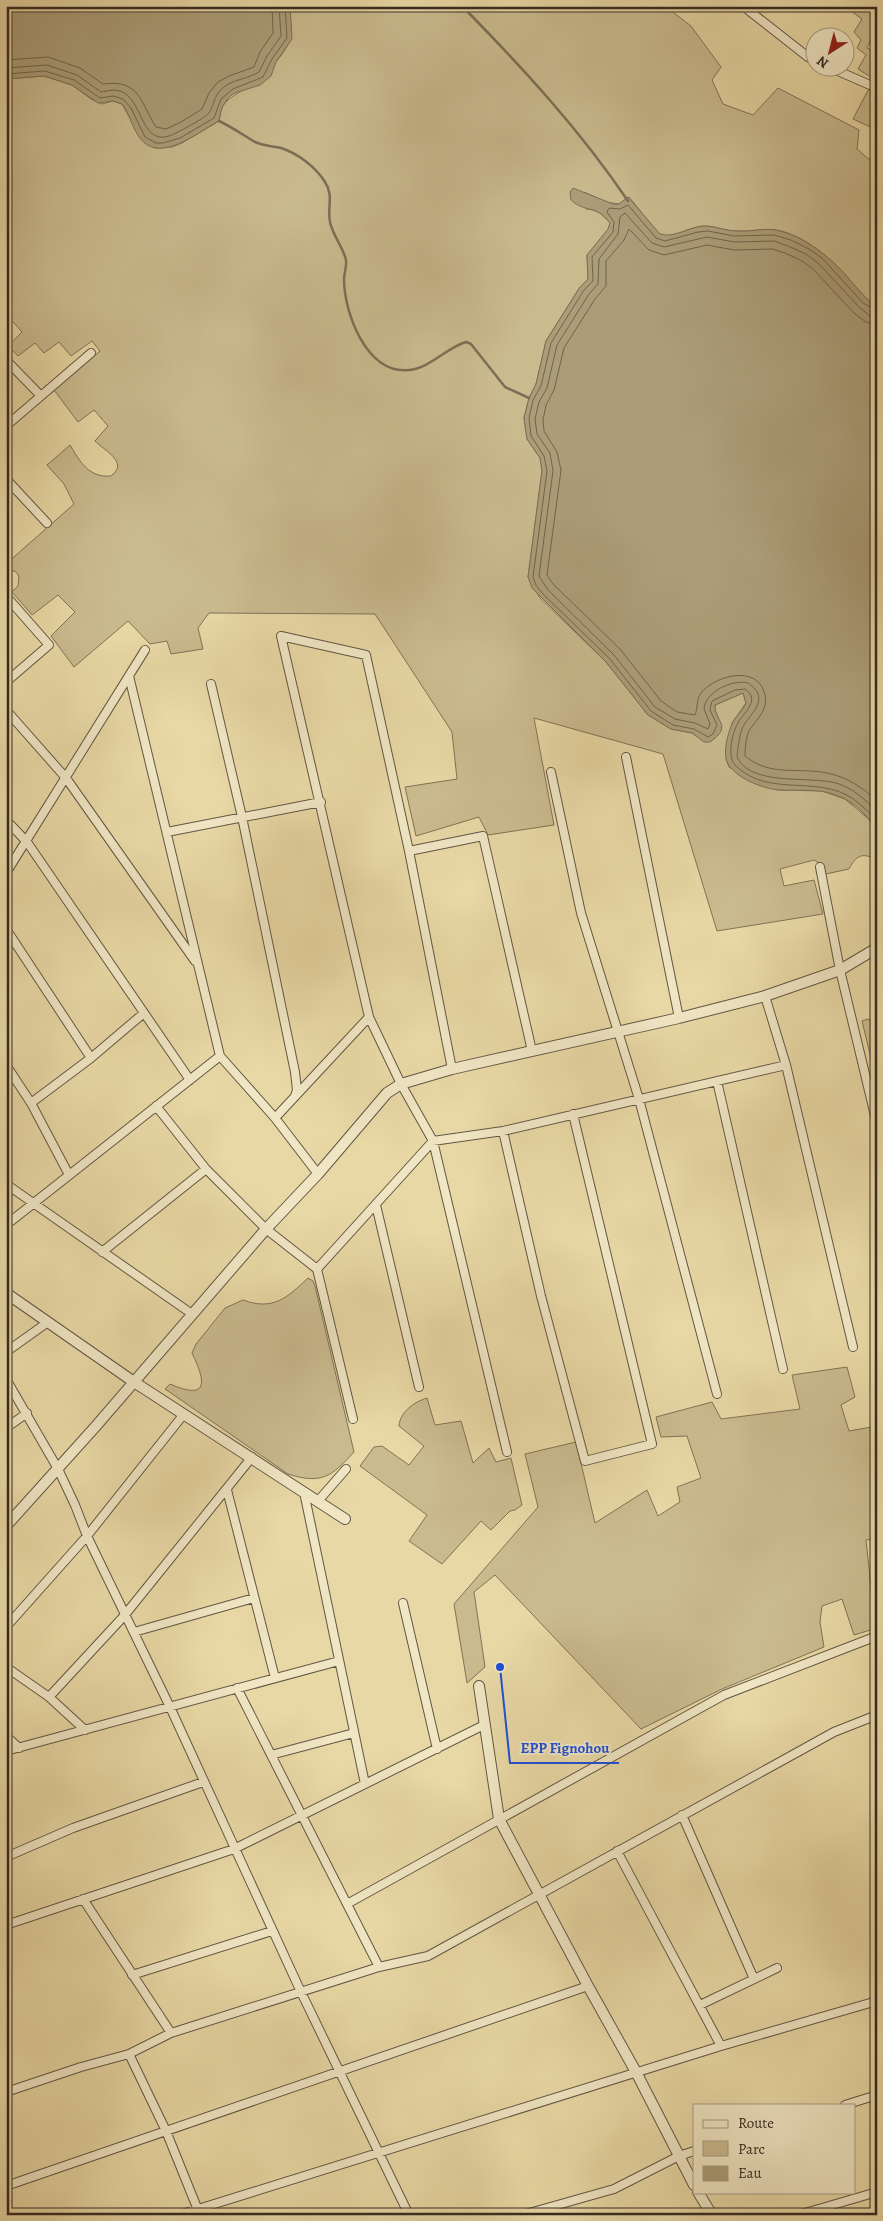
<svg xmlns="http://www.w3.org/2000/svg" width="883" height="2221" viewBox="0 0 883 2221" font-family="Alegreya,serif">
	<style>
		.green { fill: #cabb8f; stroke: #807358 }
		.water { fill: #ab9d78; stroke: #7c6f56 }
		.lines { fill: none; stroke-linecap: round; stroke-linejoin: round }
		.shore { stroke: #70644d; stroke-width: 1 }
		.stream { stroke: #7c6f56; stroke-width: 2.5 }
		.minor-casing { stroke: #625643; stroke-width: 10 }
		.tertiary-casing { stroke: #625643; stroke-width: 12 }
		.minor { stroke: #f0e6c4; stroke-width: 8 }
		.tertiary { stroke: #f0e6c4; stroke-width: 10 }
		.leader { fill: none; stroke: #1d4ed8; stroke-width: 2 }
		.callout-dot { fill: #1d4ed8; stroke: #f0e6c4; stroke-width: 2 }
		.callout-label { font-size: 15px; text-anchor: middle; font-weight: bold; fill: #1d4ed8; stroke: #f0e6c4; stroke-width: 4; stroke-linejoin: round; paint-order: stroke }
	</style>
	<rect width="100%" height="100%" fill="#e8d8a5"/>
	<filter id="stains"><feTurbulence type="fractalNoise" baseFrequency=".004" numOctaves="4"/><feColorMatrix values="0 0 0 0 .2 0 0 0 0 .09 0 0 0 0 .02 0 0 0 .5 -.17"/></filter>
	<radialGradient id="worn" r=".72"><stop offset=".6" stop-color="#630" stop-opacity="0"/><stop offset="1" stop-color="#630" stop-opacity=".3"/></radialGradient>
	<path class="green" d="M290,6H665L691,26L721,67L712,80L723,104L753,115L778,88L859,130L857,149L871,161H877V307C861,296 851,279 837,266C820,250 799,234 776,230C763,228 750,232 737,231C727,231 717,227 707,226C691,225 675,239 660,235L629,197L619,204L606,202L584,192L586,209C598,210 602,214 610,223L609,229L587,255L588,279L580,287L546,341L536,384L529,398L524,418L527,439L540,458L542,471L528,577L540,598L606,662L648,715L671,729L692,733L698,737L721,730C722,720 714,714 715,705L743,693L746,703L732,723L726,752V759L729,767L752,782L778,790L822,791L845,799L871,821L877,832V860C863,852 856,855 849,869L826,874L823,865L814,860L780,869L784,886L814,880L823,914L717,931L663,754L534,718L554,825L488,835L479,817L416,836L405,787L457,779L452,732L375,614L209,613L198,628L203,649L171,654L167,641L150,644L128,621L74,667L51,636L75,612L58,595L32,615L12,592L18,586L19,576L15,571H6V564L74,504L64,484L47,465L70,445C80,462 89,478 111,476C130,462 103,450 95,441L108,426L94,410L78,422L54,390L100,351L92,341L71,356L59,342L44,353L35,343L18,356L8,346L22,332L6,314V79L44,76L72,85L91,99L102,104L113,101L122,104L142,140L155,148L172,147L182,143L219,121C221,100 230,99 244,89C259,79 277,64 286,48C294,34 290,21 290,6Z
		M844,6H877V17L872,27L876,29L867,48L877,53V130L853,119L874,79L858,69L866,55L857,48L861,40L854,32L862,19Z
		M868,1019L877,1025V1083L862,1021Z
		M308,1278L313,1281L315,1286L354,1452C332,1476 322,1485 288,1474L165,1389L170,1384C209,1401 206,1382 192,1353L196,1344L225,1308L243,1300C273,1311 287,1298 308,1278Z
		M847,1367L855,1397L841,1405L849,1431L877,1426V1538L866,1540L872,1597L877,1596V1628L854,1635L842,1599L822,1606L820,1622L824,1647L722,1689L641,1729L495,1575L474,1592L485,1667L467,1683L454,1604L538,1507L525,1454L576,1442L595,1523L647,1490L658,1516L680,1502L677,1487L701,1478L687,1436L661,1437L656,1417L712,1402L721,1419L800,1409L792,1375Z
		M427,1398L435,1425L461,1421L473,1463L489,1448L496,1462L511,1458L522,1505L515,1510L510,1511L491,1530L481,1521L442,1564L409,1541L427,1515L360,1466L374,1447L382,1446L409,1465L424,1446L399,1426C400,1412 414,1402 427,1398Z"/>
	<path class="water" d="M6,6H290L292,39L276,62L271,76L260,85L235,93L229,97L222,107L219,121C199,131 160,165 140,138C132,128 130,114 122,104L113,101L98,103L72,85L44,76L6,79Z
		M573,188L613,204H619L628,197L660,234C675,239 691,225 707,226C717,227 727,231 737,231C750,232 763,228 775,230C799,234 820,250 837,266C851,279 861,296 877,307V832C869,816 853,801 836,795C817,788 798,791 779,790C763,789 729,776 726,758C724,749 728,733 732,724C735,716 743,711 746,703L743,693L715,705C714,722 734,725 710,742H704L692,733L671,729L648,715L606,662L532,588L528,577L542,471L540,458L527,439L524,418L529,398L536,384L546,341L580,287L588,279L587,255L608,229L610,223C595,203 586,214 571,200L570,192Z"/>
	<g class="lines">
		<path class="shore" d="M6,60L48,57L80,68L103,84C140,79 140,102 156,127L166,129L181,122L202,109L209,93L218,82L229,76L254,67L260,52L273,33L272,6
			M6,68L47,65L77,75L101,92C108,91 114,89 120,91C143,98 140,145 169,136C175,134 205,118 209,113C215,104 213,96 224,87C234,79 248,79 259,72L267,56L281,36L279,6
			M6,74L45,71L74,80L100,98L113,96L123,99L131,108L145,137L156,143H163L180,138L214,118L221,99L233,89L263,77L272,59L287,38L285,6
			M877,311L863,303L822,258L809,249L791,240L774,235L734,236L708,231L698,232L665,241L656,238L628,205L620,209L609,208L607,212L614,222L613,232L592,257L593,281L584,290L551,343L541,386L533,400L529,418L531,436L544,456L547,471L533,577L536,585L543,594L610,659L651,711L673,725L694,729L708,737L713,734L717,725L710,710L712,701L735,690L745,689C762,701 742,713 737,725C732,734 727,757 735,765C771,801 823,770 861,805C866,810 873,815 877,821
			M877,317L870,316L860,308L818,263L806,254L788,246L774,241L734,242L707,237L664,247L652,243L625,213L620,217L618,234L599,259L598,284L589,294L557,345L547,388L539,402L535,419L537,434L550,453L553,471L539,576L548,590L614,655L655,707L675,719L695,723L708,729L710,724L704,709C705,692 732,679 748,683C773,700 748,714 742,729C740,734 739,742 738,748C738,751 736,755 738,759C753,786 810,776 836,783C853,788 864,799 877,811
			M877,325L866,322L855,314L813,269L802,261L785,253L772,249L734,250L707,245L664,255L649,250L629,229L624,240L606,261V286L595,299L564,348L554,390L546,405L543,420L544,431L557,452L561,470L547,575L553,584L620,649L661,701L677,712L695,715C698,708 696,700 701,693C715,675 759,664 765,695C768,710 758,718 750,729C746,735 745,749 745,756C770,777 798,767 827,773C847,777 862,787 877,801"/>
		<path class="stream" d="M462,6C522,67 580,130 628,201
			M219,121C232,127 243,135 255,142C264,146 272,146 281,148C297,153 316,167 325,182C334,195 327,208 330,222C333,236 343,247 346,260C347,267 344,273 344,279C344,313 367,375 409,370C430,368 446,348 466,342L471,344L505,387L529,398"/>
		<defs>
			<path id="minor" d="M743,6L808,57L816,61
				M831,68L870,85
				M6,360L41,396
				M6,426L91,353
				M6,479L47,523
				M6,596L49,645L6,682
				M129,676L220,1056L275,1118L318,1174
				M211,684L242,817L295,1072L297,1090L295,1096
				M6,710L66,778L195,961
				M626,757L679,1018
				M551,772L581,913L639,1099L717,1394
				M6,820L27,842L190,1080
				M167,832L321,802
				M409,851L483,836L532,1051
				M820,867L840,970L877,1124
				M6,873L145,650
				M6,929L91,1058
				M765,996L786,1065L853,1347
				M6,1065L31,1103L69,1175
				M452,1069L409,851L366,655L281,636L369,1017L401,1084L433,1141L507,1452
				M717,1081L783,1369
				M31,1103L91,1058L144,1013
				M156,1106L206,1169L266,1229L317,1269L353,1419
				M275,1118L369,1017
				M503,1131L541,1296L585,1461L652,1444L573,1114
				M6,1184L192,1314
				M376,1205L419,1387
				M6,1225L220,1056
				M102,1252L206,1169
				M317,1269L433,1141L503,1131L786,1065
				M6,1352L48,1322
				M6,1379L58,1469L75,1505L87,1536L170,1707L301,1992L409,2215
				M6,1428L27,1413
				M227,1490L275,1678
				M304,1492L365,1784
				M318,1501L346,1469
				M403,1603L437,1749
				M6,1627L87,1536L184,1414
				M134,1632L254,1598
				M6,1667L49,1697L85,1730
				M237,1688L379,1967
				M49,1697L124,1616L252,1457
				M6,1736L19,1748
				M6,1751L339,1661
				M271,1755L354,1733
				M682,1815L754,1979
				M617,1851L721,2046
				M6,1857L73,1828L203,1782
				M83,1899L171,2033
				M347,1904L724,1695L877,1636
				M6,1925L234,1849L484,1725
				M132,1975L272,1931
				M700,2005L777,1968
				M129,2054L166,2131L200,2215
				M6,2092L81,2067L129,2054L171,2033L379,1967L428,1956L834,1732L877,1715
				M845,2105L877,2095
				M6,2186L588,1986
				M179,2215L721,2046L877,2001
				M522,2215L614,2189L679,2156L694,2151
				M798,2215L877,2192"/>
			<path id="tertiary" d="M6,1293L134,1382L345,1519
				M6,1526L96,1426L266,1229L318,1174L387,1093L401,1084L452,1069L679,1018L765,996L840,970L877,948
				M479,1686L499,1819L588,1986L636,2072L694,2185
				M698,2192L712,2215"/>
		</defs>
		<use href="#minor" class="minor-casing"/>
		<use href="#tertiary" class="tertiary-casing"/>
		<use href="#minor" class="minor"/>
		<use href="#tertiary" class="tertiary"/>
	</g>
	<path class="leader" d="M500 1667L510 1763H619"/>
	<circle class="callout-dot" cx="500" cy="1667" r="5"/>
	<g class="callout-label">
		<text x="565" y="1753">EPP Fignohou</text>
	</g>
	<rect width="883" height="2221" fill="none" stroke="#e8d8a5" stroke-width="25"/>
	<rect x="8" y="8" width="868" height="2206" fill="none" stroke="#352b22" stroke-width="2.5"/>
	<rect x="12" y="12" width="858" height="2196" fill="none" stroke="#352b22"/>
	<rect x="693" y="2104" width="162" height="90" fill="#f0e6c4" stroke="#a59b83"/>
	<rect x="703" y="2120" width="25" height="8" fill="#f0e6c4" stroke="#a59b83"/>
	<text x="738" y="2128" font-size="15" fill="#352b22">Route</text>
	<rect x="703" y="2141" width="25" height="15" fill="#cabb8f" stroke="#a59b83"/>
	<text x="738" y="2154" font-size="15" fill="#352b22">Parc</text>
	<rect x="703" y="2166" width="25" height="15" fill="#ab9d78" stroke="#a59b83"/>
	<text x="738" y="2178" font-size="15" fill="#352b22">Eau</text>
	<g transform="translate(830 52) rotate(216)"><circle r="24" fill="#f0e6c4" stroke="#a59b83"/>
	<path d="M0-4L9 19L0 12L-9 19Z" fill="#8f2418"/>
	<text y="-8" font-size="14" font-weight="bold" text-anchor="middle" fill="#352b22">N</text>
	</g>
	<rect width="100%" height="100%" filter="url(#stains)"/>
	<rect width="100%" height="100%" fill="url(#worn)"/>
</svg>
